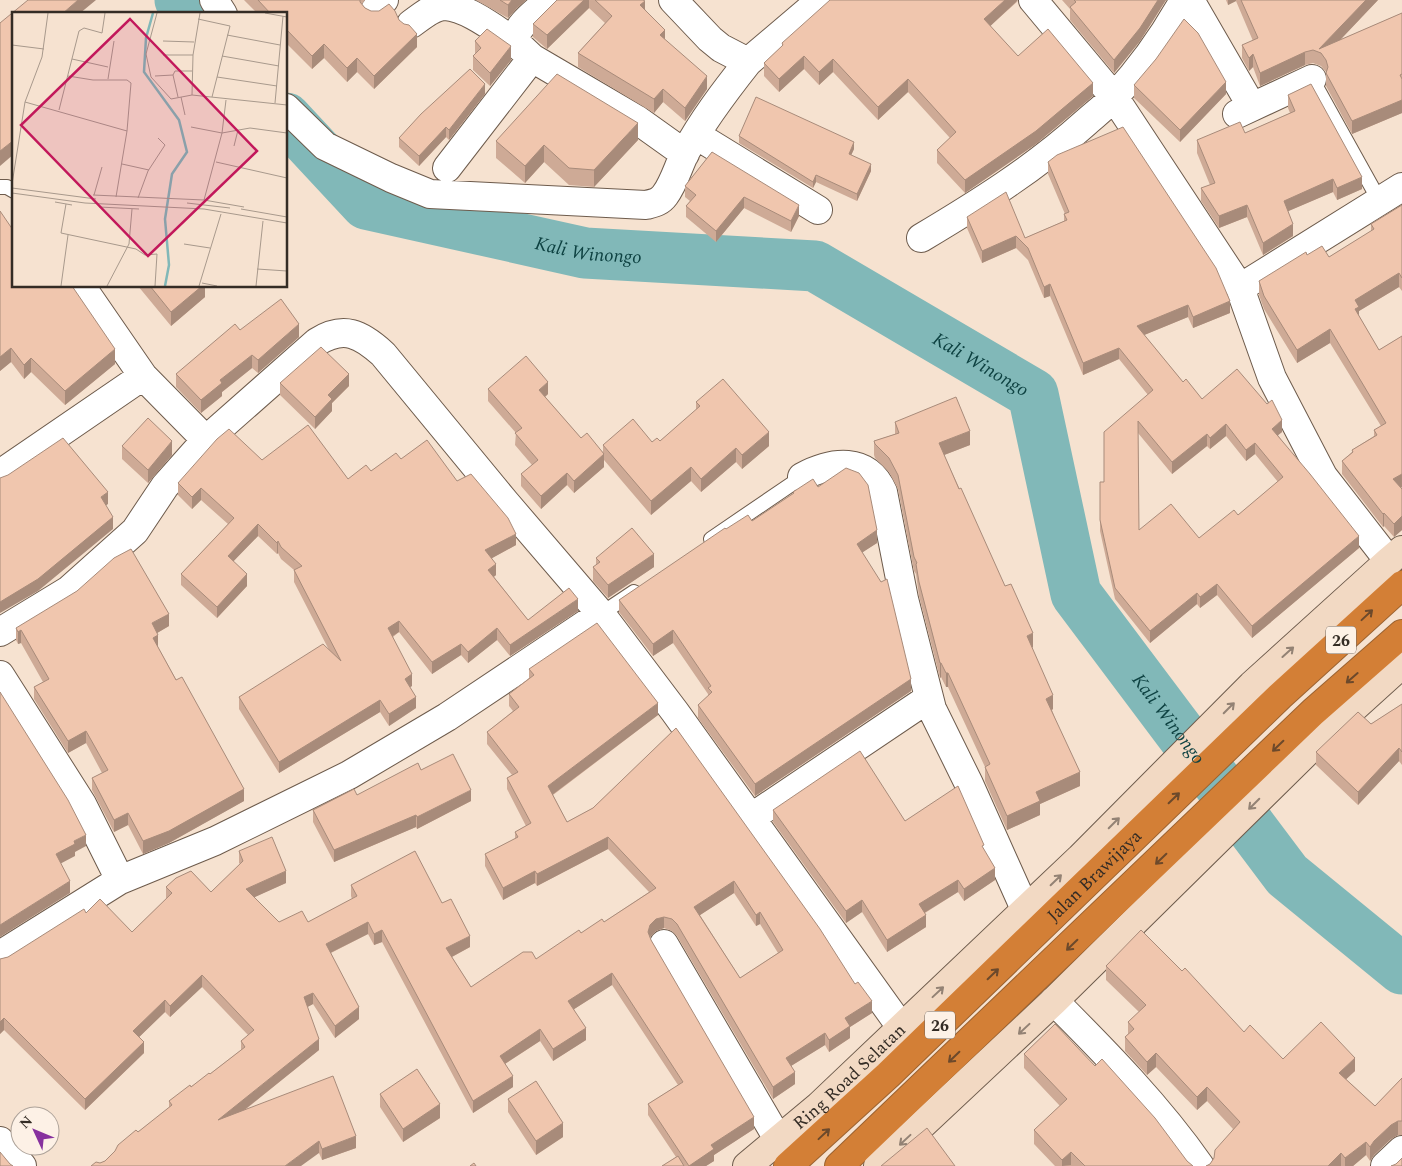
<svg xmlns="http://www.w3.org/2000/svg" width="1402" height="1166" viewBox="0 0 1402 1166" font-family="Spectral,serif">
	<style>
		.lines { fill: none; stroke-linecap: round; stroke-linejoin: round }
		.river { stroke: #81b8b8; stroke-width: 51 }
		.lane-casing { stroke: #6d5b4c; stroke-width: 16 }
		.street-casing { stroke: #6d5b4c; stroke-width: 30 }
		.secondary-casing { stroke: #6d5b4c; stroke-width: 30 }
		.highway-casing { stroke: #9b6230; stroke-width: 30 }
		.lane { stroke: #fff; stroke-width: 14 }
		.street { stroke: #fff; stroke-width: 28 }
		.secondary { stroke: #f2d9c3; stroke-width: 28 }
		.highway { stroke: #d37f36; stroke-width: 28 }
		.wall { fill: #ceaa96; fill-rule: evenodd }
		.shaded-wall { fill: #a88b7a }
		.building { fill: #f0c6ae; stroke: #a88b7a; fill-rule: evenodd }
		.oneway { stroke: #6c492b }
		.oneway2 { stroke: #938274 }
		.labels { text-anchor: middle; stroke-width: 5; stroke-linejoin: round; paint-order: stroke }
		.shield { fill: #fdf1e6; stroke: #70675f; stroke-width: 1 }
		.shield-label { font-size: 16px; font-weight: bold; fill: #342c25 }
		.street-label { font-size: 18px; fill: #342c25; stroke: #fdf1e6 }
		.water-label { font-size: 19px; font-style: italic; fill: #0e4242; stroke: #fdf1e6 }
		.inset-river { fill: none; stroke: #81b8b8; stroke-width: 2.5 }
		.inset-road { fill: none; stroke: #a8998c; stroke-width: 1 }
		.view { fill: #c2185b; fill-opacity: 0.15; stroke: #c2185b; stroke-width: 2.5 }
		.inset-edge { fill: none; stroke: #342c25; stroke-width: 2.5 }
	</style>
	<rect width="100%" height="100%" fill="#f6e2d0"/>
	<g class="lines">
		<g class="river">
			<path d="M180,0L190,14"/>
			<path id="s1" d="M286,118L366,204L585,253L815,266L1033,394L1076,594L1287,875L1402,969"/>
		</g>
		<defs>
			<path id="lane" d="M1309,74L1379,200
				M0,187H7L14,191
				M711,539L802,477
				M601,614L634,592"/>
			<path id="street" d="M214,0L223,14
				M549,0C538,10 514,27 515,42L532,58L636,119L685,154
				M673,0L710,39L721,48L748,62L821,0
				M1033,0L1114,97L1240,288L1272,378L1323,476L1389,561
				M1190,0L1252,107
				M375,10L384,0
				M411,24C421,17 433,6 445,6C467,7 496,30 515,42
				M286,108L325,146L391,178L430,194L646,205C654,203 660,202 665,195C674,183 678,167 685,153C702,121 725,91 748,62
				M1237,114L1312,79
				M696,135L818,210
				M447,168L532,58
				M921,238C978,204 1034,169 1084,124C1094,115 1106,106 1115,96C1142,67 1165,34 1184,0
				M81,286L143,376L206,440
				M1240,288L1402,187
				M0,474L143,376
				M802,477C832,461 867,456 883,492L904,599L932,709L969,784L1025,909
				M0,632L69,590L135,531L165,486L206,440L317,342C344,325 361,334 383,354L505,502L601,614L675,712L901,1027
				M0,675L82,804L120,880
				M752,817L929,698
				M664,944L778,1139
				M0,955L120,880L215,841L349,775L447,717L601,614
				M1054,1001C1106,1053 1158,1106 1200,1166
				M0,1141L22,1166
				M1385,1166L1402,1150"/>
			<g id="secondary">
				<path id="s2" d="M747,1166L819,1106L1080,858L1252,685L1389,561L1402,550"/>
				<path d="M878,1166L1054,1001L1326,733L1402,664"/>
			</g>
			<g id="highway">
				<path id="s3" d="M788,1166L888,1075L1280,696L1402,585"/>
				<path d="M839,1166L1313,712L1402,634"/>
			</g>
		</defs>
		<use href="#lane" class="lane-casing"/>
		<use href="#street" class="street-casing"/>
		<use href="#secondary" class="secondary-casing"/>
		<use href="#highway" class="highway-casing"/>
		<use href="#lane" class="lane"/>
		<use href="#street" class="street"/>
		<use href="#secondary" class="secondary"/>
		<use href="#highway" class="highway"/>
	</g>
	<path class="wall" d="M244,0H365L362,4L365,8L371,11L399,20L417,47L374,89L357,72L347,82L324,58L312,69L286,43V14H258Z
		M476,0H526L517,8L508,18Z
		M557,0H643L645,9L665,40L707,89L685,121L663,102L654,113L578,67V53L605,23L589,8L547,49L533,37V24Z
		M1062,0H1166L1140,41L1114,73L1070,20V9Z
		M1226,0H1378L1340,40L1402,13V113L1352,134L1326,86V72L1321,66L1313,63L1305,65L1260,86L1253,67L1249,71L1242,58V45L1253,41L1236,1L1228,5Z
		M1018,1L990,26L1018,56L1093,96L1036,144L965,193L937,163V150L950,138L908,92L878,120L833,72L819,85L804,69L779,92L764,76V63L782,46V43Z
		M475,41L511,60L490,86L473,70V56L475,55Z
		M1134,85L1226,94L1180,142L1134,98Z
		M485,94L449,140L446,137L419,166L399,147V138Z
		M1288,95L1362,189L1337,200L1333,192L1288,211L1293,236L1263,255L1247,217L1219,228L1201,201V188L1210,185L1197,153V140L1245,133L1290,113L1288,108Z
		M739,136L854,149L851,155L871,171L857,201L816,182L813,188L739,143Z
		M638,140L594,187L569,185L544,162L525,183L496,158V141Z
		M712,152L799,216L791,232L744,208L716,242L686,217V206L690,201L685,197V186Z
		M1048,162L1230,313L1193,328L1188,317L1144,335L1183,382L1202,399L1282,432L1278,435L1359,548L1252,638L1217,595L1200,608L1197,604L1150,643L1115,599L1100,531V482H1104L1148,395L1119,359L1083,375L1050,296L1044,298L1028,260L1016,248L982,263L967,228V217L1025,238L1064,221V214H1065L1048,174ZM1138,433L1172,474L1207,446L1210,449L1226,436L1246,461L1255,454L1278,482L1238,515L1199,538L1139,530Z
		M1402,205V291L1399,287L1359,311V316L1379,350L1402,336V487L1401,488L1402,489V530L1394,537L1384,526L1383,527L1342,474V461L1352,452V450L1374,436V430L1381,426L1330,343L1297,363L1264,309L1259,295V281L1307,255L1329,257L1371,231V224Z
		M13,230L115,364L65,405L31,372L24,379L11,362L0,371Z
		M138,286H205V297L171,326Z
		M240,330L299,337L258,373L252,368L222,392V396L201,413L176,387V374Z
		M280,383L349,386L332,403V411L315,429L280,395Z
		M488,389L548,394L545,397L581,438L603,452V445L652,442L660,441L696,410V402L769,446L742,469L736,462L701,492L691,481L651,515L604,460V467L574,493L567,485L541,509L521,486V474L532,465L515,445L516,433L488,401Z
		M895,422L970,445L944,455L1033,647L1032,648L1053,709L1052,710L1080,786L1040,804V815L1007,830L985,781V767L948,687H946L941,677L940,678L919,596L916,574L914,571L898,489L889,472L875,458L874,455V441L895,434Z
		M122,446L172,455L148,483L122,459Z
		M401,459L457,481L516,545L492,558L496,575L494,577L528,620L578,611L510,656L497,640L468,663L461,655L432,674L399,632L393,637L412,686L410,687L416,708L389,726L380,712L279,773L239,709V697L329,650L294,582V570L281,559L278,553L277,554L258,536L233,561L247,586L217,618L181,585V574L228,524L201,500L192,509L178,495V483L262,460L348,479Z
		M818,487L877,543L862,552L911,691L755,796L698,718V705L708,696V694L673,643L653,656L619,612V600L726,529L752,521L793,494V492Z
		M596,558L654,567L608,598L593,581V567L596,565Z
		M169,626L157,633L158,647L244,801L169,843L143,854L128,825L114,832L92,790V778L102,773L86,743L68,753L34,699V687L43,682L21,643L18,644L16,640V628Z
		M529,669L658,715L553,795L567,822L593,808L676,728L872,1013L850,1027V1038L829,1052L825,1045L791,1066L795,1084L773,1099L677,936L672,931L664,928L656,931L650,937L651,940L754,1129L714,1155V1161L706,1166H662L676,1157L648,1115V1104L678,1085L612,985L574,1009L586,1040L553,1061L540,1041L505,1064L513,1087L473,1113L382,942L374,945L368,934L331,953L359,1019L335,1038L313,1004L307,1007L319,1050L246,1109L356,1148L322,1160L319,1153L100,1163L105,1161L138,1132L169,1108V1101L210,1074L241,1050V1041L248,1035L202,987L170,1017L165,1012L139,1037L144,1053L85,1110L4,1030L0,1034V959L8,957L86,913L132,932L166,899V887L211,892L240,864L239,863V851L286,883L254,897L279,922H308L352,899L351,896V885L442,903L470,947L452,957L471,987L536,959L581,933L604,922L649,892L608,849L537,886L535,883L503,900L485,866V854L515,839V832L526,826L507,789V778L512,775L487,744V732L513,711L509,706V694L529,678ZM734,893L756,926L760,924L778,953L740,978L700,915Z
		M1402,704V765L1399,761L1358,805L1316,765V752L1371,724Z
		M421,770L471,801L417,829L416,827L334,862L313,822V810L357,795Z
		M773,810L905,821L984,850L995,880L964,901L958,892L925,913L926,927L887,952L862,912L846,923L773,822Z
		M1106,966L1244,1032L1283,1059L1355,1071L1346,1079L1375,1106L1402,1078V1135H1398L1391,1139L1374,1155L1370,1161L1366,1155L1353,1166H1206L1210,1164L1214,1158L1233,1129L1207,1101L1197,1110L1156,1067L1147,1075L1125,1051V1037L1128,1034V1022L1139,1012L1106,980Z
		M1024,1054L1095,1066L1187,1161L1193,1166H1055L1034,1144V1130L1060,1106L1024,1068Z
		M380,1094L440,1118L403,1142L380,1107Z
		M508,1099L563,1137L536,1155L508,1112Z"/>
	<path class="shaded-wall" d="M78,0H96L79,14H62Z
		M512,0H526L517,8L508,18V5Z
		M584,0H589V8L547,49V35Z
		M1005,0H1018L984,32V19Z
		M1158,0H1166L1140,41L1114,73V60Z
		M1228,0H1236V1L1228,5Z
		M1366,0H1378L1324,57L1321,53L1319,49Z
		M645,1V15L640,5Z
		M665,30V44L660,35Z
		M417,34V47L374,89V76Z
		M324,44V58L312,69V56Z
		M511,46V60L490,86V73Z
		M1305,52V65L1260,86V73Z
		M1253,54V67L1249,71V58Z
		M804,56V69L779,92V79Z
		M357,58V72L347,82V68Z
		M833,59V72L819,85V72Z
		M707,76V89L685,121V108Z
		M908,79V92L878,120V107Z
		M1226,82V94L1180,142V130Z
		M1093,83V96L1036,144L965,193V180Z
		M485,84V94L449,140V130Z
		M663,89V102L654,113V99Z
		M1402,100V113L1352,134V121Z
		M638,123V140L594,187V170Z
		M446,127V137L419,166V156Z
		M14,140V154L0,166V151Z
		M854,142V149L849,160V154Z
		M544,145V162L525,183V166Z
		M871,164V171L857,201V194Z
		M816,175V182L813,188V182Z
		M1362,177V189L1337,200V188Z
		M1333,179V192L1284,213V201Z
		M744,197V208L716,242V231Z
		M799,205V216L791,232V221Z
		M1247,205V217L1219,228V216Z
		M1293,224V236L1263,255V243Z
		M1016,236V248L982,263V251Z
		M1399,273V287L1359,311V320L1355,323V300Z
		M1050,284V296L1044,298V287Z
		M202,286H205V297L171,326V312Z
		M1230,301V313L1193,328V317Z
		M1188,305V317L1137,338V326Z
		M299,324V337L258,373V360Z
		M1330,329V343L1297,363V350Z
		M11,348V362L0,371V357Z
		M1119,348V359L1083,375V363Z
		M115,349V364L65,405V391Z
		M252,355V368L222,392V396L201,413V400L220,380Z
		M31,358V372L24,379V365Z
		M349,374V386L332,403V411L315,429V417L328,395Z
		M548,382V394L539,402V390Z
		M1282,420V432L1272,440V429Z
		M1226,424V436L1210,449V438Z
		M970,431V445L939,457V443Z
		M769,432V446L742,469V455Z
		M1207,434V446L1172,474V462Z
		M172,441V455L148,483V470Z
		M1255,443V454L1246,461V450Z
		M736,448V462L701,492V479Z
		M604,454V467L574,493V481Z
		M691,467V481L651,515V501Z
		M567,473V485L541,509V496Z
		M1402,474V487L1393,492V479Z
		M201,488V500L192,509V497Z
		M108,492V504L101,509V497Z
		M1384,513V526L1383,527V514Z
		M1402,516V530L1394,537V524Z
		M113,517V529L38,591L0,613V602Z
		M258,524V536L228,567V556Z
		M877,530V543L857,556V544Z
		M516,534V545L485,562V550Z
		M1359,536V548L1252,638V626Z
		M278,541V553L277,554V543Z
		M654,554V567L608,598V585Z
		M496,564V575L488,581V570Z
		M247,574V586L217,618V607Z
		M1217,584V595L1200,608V597Z
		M1197,593V604L1150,643V631Z
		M578,599V611L510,656V645Z
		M169,614V626L152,636V623Z
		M399,621V632L388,639V628Z
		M497,628V640L468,663V652Z
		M21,630V643L18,644V632Z
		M673,630V643L653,656V644Z
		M1033,633V647L1027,650V636Z
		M158,635V647L153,650V638Z
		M461,644V655L432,674V662Z
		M940,663H941V677L940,678Z
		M946,673H948V687H946Z
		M412,674V686L405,690V679Z
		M911,679V691L755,796V784Z
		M1053,695V709L1046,713V699Z
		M416,697V708L389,726V714Z
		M380,700V712L279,773V762Z
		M658,703V715L548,798V786Z
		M86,731V743L68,753V741Z
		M1399,748V761L1358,805V792Z
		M1080,772V786L1040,804V815L1007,830V816L1036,792Z
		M244,789V801L169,843L143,854V841Z
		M471,790V801L417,829V817Z
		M128,813V825L114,832V820Z
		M416,815V827L334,862V850Z
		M86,835V846L75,852V856L56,866V854L74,841Z
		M608,837V849L537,886V874Z
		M995,868V880L964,901V889Z
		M286,871V883L246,901V889Z
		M535,871V883L503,900V888Z
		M958,880V892L919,916V904Z
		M70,881V893L0,937V925Z
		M734,881V893L694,919V907Z
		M862,900V912L846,923V911Z
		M760,912V924L756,926V915Z
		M926,915V927L887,952V940Z
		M664,917V928L656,931L650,937L648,944V932L650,925L656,919Z
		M368,922V934L326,955V944Z
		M382,930V942L374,945V934Z
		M470,936V947L446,960V948Z
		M612,973V985L568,1013V1001Z
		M202,975V987L170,1017V1006Z
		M313,993V1004L304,1009V997Z
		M165,1000V1012L133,1043V1031Z
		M872,1001V1013L850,1027V1038L829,1052V1040L845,1018Z
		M359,1007V1019L335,1038V1026Z
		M4,1018V1030L0,1034V1022Z
		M586,1028V1040L553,1061V1049Z
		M540,1029V1041L500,1067V1056Z
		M825,1033V1045L786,1069V1058Z
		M319,1039V1050L218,1131V1120Z
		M144,1042V1053L85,1110V1099Z
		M1156,1053V1067L1147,1075V1062Z
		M1355,1058V1071L1339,1086V1073Z
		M795,1072V1084L773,1099V1087Z
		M513,1076V1087L473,1113V1101Z
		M1207,1087V1101L1197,1110V1097Z
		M440,1104V1118L403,1142V1129Z
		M754,1117V1129L714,1155V1161L706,1166H689L711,1145Z
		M1398,1121V1135L1391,1139L1374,1155L1370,1161V1147L1374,1141L1391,1125Z
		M563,1123V1137L536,1155V1141Z
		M356,1136V1148L322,1160V1149Z
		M319,1141V1153L301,1166H285Z
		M1366,1142V1155L1353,1166H1345V1158Z
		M1071,1152V1165L1062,1166V1160Z
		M1341,1153V1166H1328Z"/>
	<path class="building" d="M28,0H78L62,14H14V140L0,151V23Z
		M258,0H360V2L365,8L371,11H379L389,4L395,11L399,20L404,24L409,25L417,34L374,76L357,58L347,68L324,44L312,56L286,29V14H271Z
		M500,0H512L508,5Z
		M557,0H584L547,35L533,24Z
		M595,0H643L645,1L640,5L665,30L660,35L707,76L685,108L663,89L654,99L578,53L612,16Z
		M830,0H1005L984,19L1018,56L1048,29L1093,83L1036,131L965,180L937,150L956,132L908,79L878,107L833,59L819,72L804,56L779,79L764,63L783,45L782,43Z
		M1074,0H1158L1140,28L1114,60L1070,7L1076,2Z
		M1241,0H1366L1319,49L1402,13V74L1400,75L1402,79V100L1352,121L1326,73L1328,67L1326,60L1321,53L1313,50L1305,52L1260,73L1253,54L1249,58L1242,45L1258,38Z
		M1184,19L1198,33L1226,82L1180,130L1134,85L1156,59Z
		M487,29L511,46L490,73L473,56L481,48L475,41Z
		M470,69L485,84L449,130L446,127L419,156L399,138L421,114Z
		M557,74L638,123L594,170L569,168L544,145L525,166L496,141Z
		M1311,84L1362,177L1337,188L1333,179L1284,201L1293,224L1263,243L1247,205L1219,216L1201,188L1215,183L1197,140L1240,122L1245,133L1295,111L1288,95Z
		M756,97L854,142L849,154L871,164L857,194L816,175L813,182L739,136Z
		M1123,127L1216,268L1230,301L1193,317L1188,305L1137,326L1183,382L1186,379L1202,399L1237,369L1267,404L1272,400L1282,420L1272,429L1310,474L1359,536L1252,626L1217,584L1200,597L1197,593L1150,631L1115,588L1100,520V482H1104V432L1153,390L1119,348L1083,363L1050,284L1044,287L1028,248L1016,236L982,251L967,217L1006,192L1025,238L1067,220L1064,214L1069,212L1048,162L1057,155ZM1138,421L1172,462L1207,434L1210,438L1226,424L1246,450L1255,443L1283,477L1238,515L1234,510L1199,538L1171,504L1139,530Z
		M712,152L799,205L791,221L744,197L716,231L686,206L696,195L685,186Z
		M1402,205V278L1399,273L1355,300L1359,307L1355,309L1379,350L1402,336V474L1393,479L1402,489V516L1394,524L1384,513L1383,514L1342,461L1353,452L1352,450L1377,435L1374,430L1386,423L1330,329L1297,350L1264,296L1259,281L1306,252L1307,255L1322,246L1329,257L1374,229L1371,224Z
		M0,211L13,230H14V286H72L115,349L65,391L31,358L24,365L11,348L0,357Z
		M150,286H202L171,312Z
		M281,299L299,324L258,360L252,355L220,380L222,383L201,400L176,374L235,324L240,330Z
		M321,347L349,374L328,395L332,399L315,417L280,383Z
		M526,356L548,382L539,390L581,438L587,433L604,454L574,481L567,473L541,496L521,474L538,460L515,433L522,428L488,389Z
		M723,379L769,432L742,455L736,448L701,479L691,467L651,501L603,445L633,419L652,442L657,438L660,441L700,406L696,402Z
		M956,397L970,431L939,443L959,489L961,488L1005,586L1011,584L1033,633L1027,636L1053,695L1046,699L1080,772L1036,792L1040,801L1007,816L985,767L990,764L948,673H946L941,663H940L919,582L916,564L917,563L914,557L898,475L889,458L875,444L874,441L899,433L895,422Z
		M148,418L172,441L148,470L122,446Z
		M308,425L348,479L366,465L371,471L396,453L401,459L427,440L457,481L471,474L508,518L516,534L485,550L496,564L488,570L528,620L569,588L578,599L510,645L497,628L468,652L461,644L432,662L399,621L388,628L412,674L405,679L416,697L389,714L380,700L279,762L239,697L323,644L341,661L294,570L302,566L281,547L278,541L277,543L258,524L228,556L247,574L217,607L181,574L234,518L201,488L192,497L178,483L217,439L229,429L262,460Z
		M63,438L108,492L101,497L113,517L38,579L0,602V478L8,475Z
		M846,468L859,473L868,485L877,530L857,544L881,582L887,579L911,679L755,784L698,705L712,692L708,688L711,686L673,630L653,644L619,600L725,528L726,529L748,515L752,521L794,493L793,492L813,479L818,487Z
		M632,528L654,554L608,585L593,567L600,562L596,558Z
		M131,549L169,614L152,623L158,635L153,638L176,680L182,677L244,789L169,831L143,841L128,813L114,820L92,778L108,770L86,731L68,741L34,687L49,679L21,630L18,632L16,628L77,591L114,558Z
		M597,623L658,703L548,786L567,822L593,808L676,728L820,929L855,984L858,982L872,1001L845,1018L850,1026L829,1040L825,1033L786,1058L795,1072L773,1087L677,924L672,919L664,917L656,919L650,925L648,932L651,940L754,1117L711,1145L714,1149L689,1166L648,1104L683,1082L612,973L568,1001L586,1028L553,1049L540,1029L500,1056L513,1076L473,1101L382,930L374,934L368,922L326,944L359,1007L335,1026L313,993L304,997L319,1039L218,1120L333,1076L356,1136L322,1149L319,1141L285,1166H91L96,1162L100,1163L105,1161L115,1151L118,1145L136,1130L138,1132L172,1105L169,1101L190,1085L191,1087L209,1073L210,1074L245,1047L241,1041L254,1030L202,975L170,1006L165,1000L133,1031L144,1042L85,1099L4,1018L0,1022V959L8,957L84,909L86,913L100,899L132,932L172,893L166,887L176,878L191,871L211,892L243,861L239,851L272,837L286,871L246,889L279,922L302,911L308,922L357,896L351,885L415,851L442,903L451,899L470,936L446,948L471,987L523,952H532L536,959L579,930L581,933L602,919L604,922L656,888L608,837L537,874L535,871L503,888L485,854L518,837L515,832L531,823L507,778L518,772L487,732L519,707L509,694L534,675L529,669ZM734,881L756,915L760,912L783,950L740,978L694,907Z
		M0,692L68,800L86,835L74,841L75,844L56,854L70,881L0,925Z
		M1402,704V752L1399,748L1358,792L1316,752L1358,712L1371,724Z
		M860,751L905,821L958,786L984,845L982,846L995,868L964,889L958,880L919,904L926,915L887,940L862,900L846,911L773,810Z
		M453,754L471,790L417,817L416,815L334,850L313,810L354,789L357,795L418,763L421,770Z
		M1141,930L1182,971L1185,968L1244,1032L1250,1025L1283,1059L1321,1022L1355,1058L1339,1073L1375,1106L1402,1078V1121H1398L1391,1125L1374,1141L1370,1147L1366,1142L1345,1158L1341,1153L1328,1166H1206L1210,1164L1214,1158L1215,1150L1240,1122L1207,1087L1197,1097L1156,1053L1147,1062L1125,1037L1134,1029L1128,1022L1146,1005L1106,966Z
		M1055,1024L1095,1066L1102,1059L1155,1118L1187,1161L1193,1166H1085L1071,1152L1062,1160L1034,1130L1067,1099L1024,1054Z
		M417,1069L440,1104L403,1129L380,1094Z
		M536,1081L563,1123L536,1141L508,1099Z
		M927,1128L955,1166H881Z
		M0,1152L10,1164L13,1166H0Z
		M678,1156L684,1166H662Z
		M1402,1158V1166H1391L1396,1164Z
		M474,1163L476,1166H470Z"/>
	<defs><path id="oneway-shaft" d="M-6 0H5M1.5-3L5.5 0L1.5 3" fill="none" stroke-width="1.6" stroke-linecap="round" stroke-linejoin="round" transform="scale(1.25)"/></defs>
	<g class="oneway">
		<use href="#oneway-shaft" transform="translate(1367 615) rotate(-43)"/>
		<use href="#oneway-shaft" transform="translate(1352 678) rotate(139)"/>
		<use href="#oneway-shaft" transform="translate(1278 746) rotate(136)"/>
		<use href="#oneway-shaft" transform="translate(1174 798) rotate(-44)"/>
		<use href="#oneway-shaft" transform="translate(1161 859) rotate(136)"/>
		<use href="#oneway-shaft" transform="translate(1072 945) rotate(136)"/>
		<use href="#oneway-shaft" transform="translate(993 974) rotate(-44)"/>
		<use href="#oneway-shaft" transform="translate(954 1057) rotate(136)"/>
		<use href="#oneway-shaft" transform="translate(824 1134) rotate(-43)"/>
	</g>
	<g class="oneway2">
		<use href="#oneway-shaft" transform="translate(1288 652) rotate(-42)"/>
		<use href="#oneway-shaft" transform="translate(1229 708) rotate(-45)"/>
		<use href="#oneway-shaft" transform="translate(1254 804) rotate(135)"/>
		<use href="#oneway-shaft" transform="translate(1114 823) rotate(-45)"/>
		<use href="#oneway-shaft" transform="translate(1056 880) rotate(-44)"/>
		<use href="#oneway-shaft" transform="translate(938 992) rotate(-43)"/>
		<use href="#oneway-shaft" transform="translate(1024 1029) rotate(137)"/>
		<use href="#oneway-shaft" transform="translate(905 1140) rotate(137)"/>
	</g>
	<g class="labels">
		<g class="shield">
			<rect x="1326" y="626.5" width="30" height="27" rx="4"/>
			<rect x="925" y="1011.5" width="30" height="27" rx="4"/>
		</g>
		<g class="shield-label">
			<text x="1341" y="646">26</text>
			<text x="940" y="1031">26</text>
		</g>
		<g class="street-label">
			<text dy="6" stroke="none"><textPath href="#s3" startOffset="422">Jalan Brawijaya</textPath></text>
			<text dy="6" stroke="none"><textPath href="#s2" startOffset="136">Ring Road Selatan</textPath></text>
		</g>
		<g class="water-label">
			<text dy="7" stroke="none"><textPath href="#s1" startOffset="345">Kali Winongo</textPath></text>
			<text dy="7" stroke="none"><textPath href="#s1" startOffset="765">Kali Winongo</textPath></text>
			<text dy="7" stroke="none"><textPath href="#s1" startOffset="1185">Kali Winongo</textPath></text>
		</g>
	</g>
	<g transform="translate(12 12)">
		<rect width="275" height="275" fill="#f6e2d0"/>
		<path class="inset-river" d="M141,1L134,26L132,60L167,108L175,140L160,162L153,207L157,253L153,274"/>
		<path class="inset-road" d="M145,1L134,42L139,65L159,87L180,83M188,1L181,43L180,83L275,93M253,1L275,5M186,7L218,14L200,85M215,23L268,33M151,29L182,30M0,33L32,37M151,43H181M210,44L267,54M60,47L96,55M161,63L166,85M56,64L81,68H115L119,71L115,119L104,185M143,64L161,63L163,59H180M205,65L265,74M96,67L102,29M169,85L173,103M13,90L115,119M263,91L271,4M47,98L67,19L72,16L90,21L93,1M179,115L210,121L238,116L275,121M222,134L226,118M204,150L275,166M110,152L137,158M0,172L13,90L30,45L36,1M0,176L84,187M0,181L73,191L192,197L275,211M81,183L192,188L232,195M82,183L90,155M126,186L136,159L153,133L146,126M192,188L210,121L214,88M43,190L60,193M175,191L218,196M54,192L49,221L124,237L133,243L145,242L143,274M87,195L127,197M229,197L275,205M172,232L198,236M245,257L275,259M190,271L205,274M49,274L56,223M95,274L117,232L120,197M187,274L209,202M244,274L251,209"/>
		<path class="view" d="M118,7L245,139L136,244L9,113Z"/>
		<rect width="275" height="275" class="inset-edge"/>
	</g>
	<g transform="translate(35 1131) rotate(314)"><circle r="24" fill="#fdf1e6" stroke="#ada299"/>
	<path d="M0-4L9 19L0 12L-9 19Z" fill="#87319e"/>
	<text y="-8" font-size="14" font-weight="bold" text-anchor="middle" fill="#342c25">N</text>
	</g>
</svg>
